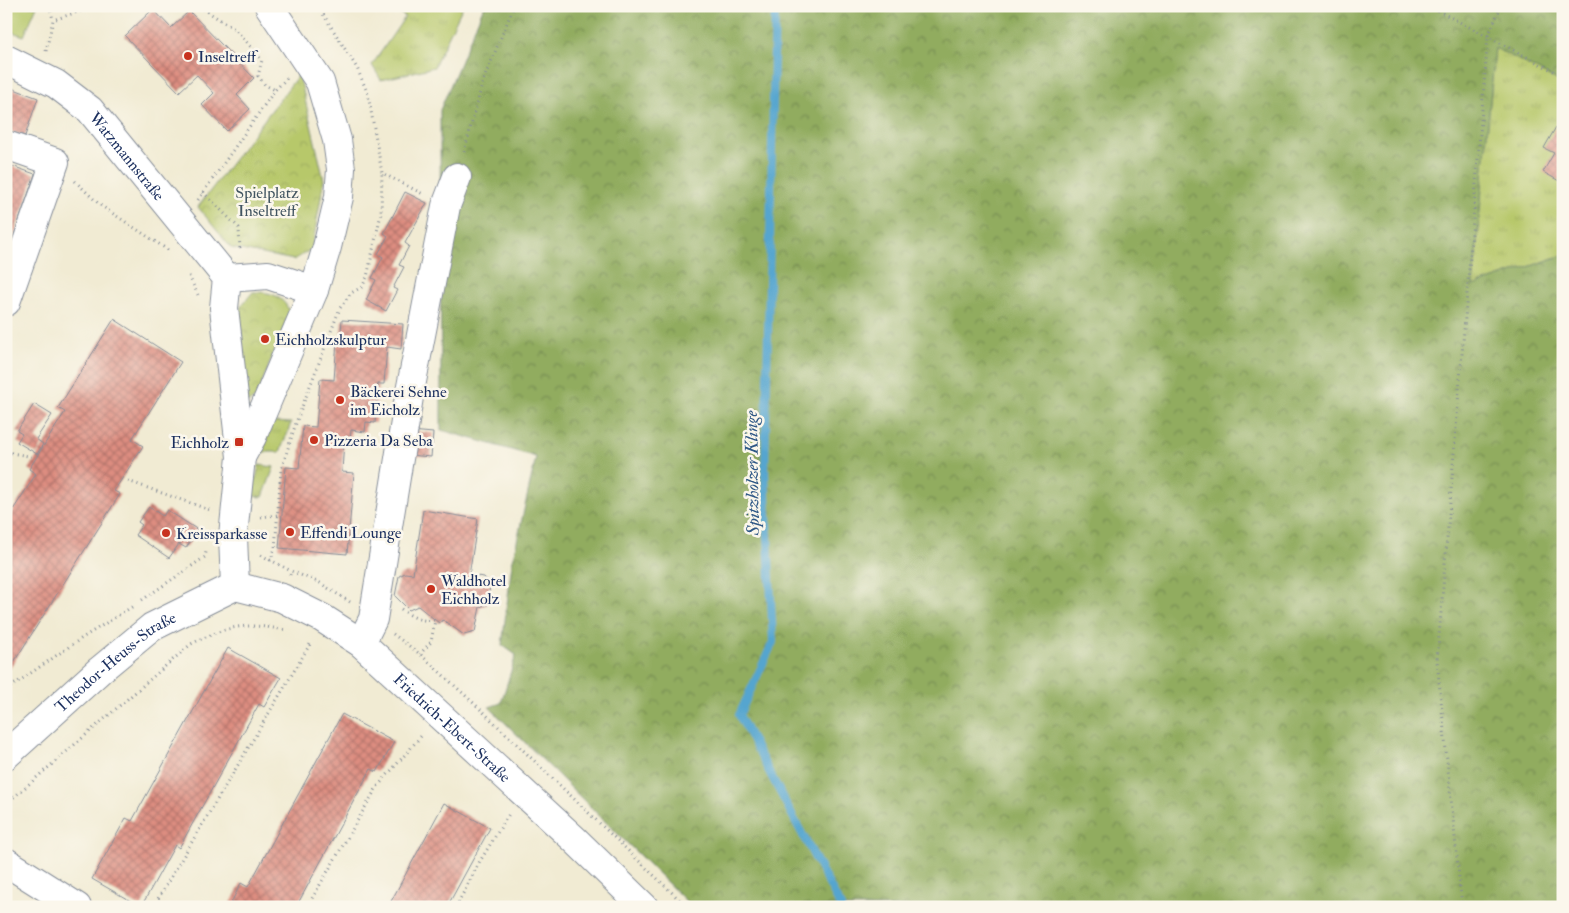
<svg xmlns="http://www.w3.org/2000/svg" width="1569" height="913" viewBox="0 0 1569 913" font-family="'IM FELL Double Pica',serif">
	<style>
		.grass { fill: url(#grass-tufts); stroke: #697c64 }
		.forest { fill: url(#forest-crowns); stroke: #566e5e }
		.park { fill: url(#park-crowns); stroke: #697c64 }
		.garden { fill: #b7c86b; stroke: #697c64 }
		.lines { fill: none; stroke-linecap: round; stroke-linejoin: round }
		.stream { stroke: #55a5cf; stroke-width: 8 }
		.building { fill: url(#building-cross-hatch) }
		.minor-casing { stroke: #868d98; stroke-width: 30 }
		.path { stroke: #868d98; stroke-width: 3; stroke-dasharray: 1 4; stroke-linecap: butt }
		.minor { stroke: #fff; stroke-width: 28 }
		.poi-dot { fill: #c8321e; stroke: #fbf7ec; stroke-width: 2 }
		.labels { text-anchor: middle; stroke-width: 5; stroke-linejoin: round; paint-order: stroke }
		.poi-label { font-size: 16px; fill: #1b2f5e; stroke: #fbf7ec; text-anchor: start }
		.street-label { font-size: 16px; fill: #1b2f5e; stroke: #fbf7ec }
		.park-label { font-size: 16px; fill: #425561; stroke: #fbf7ec }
		.water-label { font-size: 18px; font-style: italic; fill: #2f5886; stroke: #fbf7ec }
	</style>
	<defs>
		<pattern id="grass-tufts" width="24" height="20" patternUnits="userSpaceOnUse" patternTransform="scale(1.25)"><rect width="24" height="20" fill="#b7c86b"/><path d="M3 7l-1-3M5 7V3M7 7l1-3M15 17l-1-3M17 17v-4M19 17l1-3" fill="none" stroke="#9dac5f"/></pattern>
		<pattern id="forest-crowns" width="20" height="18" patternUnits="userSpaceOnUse" patternTransform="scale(1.25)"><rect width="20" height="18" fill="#91ac5f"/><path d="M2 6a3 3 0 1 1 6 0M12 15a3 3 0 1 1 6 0" fill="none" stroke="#768c52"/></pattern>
		<pattern id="park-crowns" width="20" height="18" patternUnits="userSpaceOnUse" patternTransform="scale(1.25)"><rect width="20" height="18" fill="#b7c86b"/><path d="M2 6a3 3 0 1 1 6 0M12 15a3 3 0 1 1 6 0" fill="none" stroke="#9dac5f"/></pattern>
		<pattern id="building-cross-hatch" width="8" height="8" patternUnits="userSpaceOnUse" patternTransform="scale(1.25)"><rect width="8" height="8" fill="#dd8d80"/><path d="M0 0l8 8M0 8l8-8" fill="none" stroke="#b2746c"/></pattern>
	</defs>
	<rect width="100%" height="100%" fill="#fbf7ec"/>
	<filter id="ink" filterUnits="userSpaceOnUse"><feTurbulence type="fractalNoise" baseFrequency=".02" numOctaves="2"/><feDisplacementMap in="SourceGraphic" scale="10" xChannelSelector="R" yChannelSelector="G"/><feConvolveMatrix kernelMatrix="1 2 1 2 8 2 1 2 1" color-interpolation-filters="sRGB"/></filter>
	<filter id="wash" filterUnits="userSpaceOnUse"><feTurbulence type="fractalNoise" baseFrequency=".0096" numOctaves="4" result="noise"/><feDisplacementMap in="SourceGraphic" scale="20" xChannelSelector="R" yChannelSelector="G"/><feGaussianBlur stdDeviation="1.12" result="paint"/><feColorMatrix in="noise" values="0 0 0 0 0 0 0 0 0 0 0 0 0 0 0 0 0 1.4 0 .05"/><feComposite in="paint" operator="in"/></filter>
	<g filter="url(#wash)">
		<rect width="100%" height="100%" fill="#f1ebd3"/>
		<path class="grass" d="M391,6H463L434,67L381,80L372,65L405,17Z
			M1495,47L1563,83V255L1473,286Z
			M273,422L291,423L280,452H262Z
			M259,465L274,467L263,497L252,496Z"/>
		<path class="forest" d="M484,6H1563V83L1495,48L1473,286L1563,255V907H692L489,707L501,703L516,655L502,645L512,563L536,457L441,430L440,110Z"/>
		<path class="park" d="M299,74L324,180L312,249L294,260L231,248L198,207Z
			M253,292C271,292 282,295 290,312L256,398L248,403L239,315L241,306Z"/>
		<path class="garden" d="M6,6H37L24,36L6,30Z"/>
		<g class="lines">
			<path class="stream" d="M775,6L765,473L773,642L739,715L841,907"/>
		</g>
		<g id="blocks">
			<path class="building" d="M153,9L171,28L189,11L254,78L237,95L250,109L227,131L202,105L214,93L197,75L179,92L125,36Z
				M6,86L38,98L25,136L6,130Z
				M1556,127L1563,131L1561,182L1543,172L1554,153L1544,148Z
				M6,164L35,174L13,238L16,239L6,268Z
				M405,192L427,203L405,243L409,246L399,265L404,267L393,288L397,290L386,311L366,300L376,280L372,278L383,257L378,254L388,236L384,233Z
				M114,319L181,362L132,439L143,446L114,491L120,494L9,670L6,668V521L36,474L29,469L65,412L58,408Z
				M342,320L403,324L401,349L387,347L384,384H378L375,423L366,422L365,432L351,430L350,441L344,440L342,472L354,473L347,554L279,548L286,467L299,468L303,426L316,427L320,379L334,380L337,341L340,342Z
				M34,404L52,415L36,439L43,444L37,454L17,442L22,434L17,431Z
				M411,431L433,433L431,457L409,455Z
				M149,507L163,516L167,510L198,530L186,548L179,544L169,558L135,535L142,525L138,522Z
				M423,510L478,519L469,575L484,577L490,584L488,604L480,607L475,632L464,635L443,620L439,623L418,606L409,610L395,596L399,576L405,573L413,574Z
				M228,648L281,678L264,707L259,704L179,848L175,845L141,907L92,879L126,818L132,821Z
				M342,714L394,742L377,772L371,769L296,907H229L241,883L248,887Z
				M444,803L490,828L447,907H388Z"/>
		</g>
	</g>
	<g filter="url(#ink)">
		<use href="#blocks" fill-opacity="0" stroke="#868d98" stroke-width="1"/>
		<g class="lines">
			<defs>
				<g id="minor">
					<path id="s1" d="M6,59L56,84L90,110L227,278L224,308L241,457L233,536L235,586"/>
					<path d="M6,145L55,162L6,302"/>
					<path d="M227,278L268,275L314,290"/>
					<path d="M241,457L252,437L314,290L327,247L339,197L341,169L337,140L320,82L269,6"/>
					<path id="s2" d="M235,586L282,598L322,618L361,643L574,839L644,907"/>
					<path d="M361,643L373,619L409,397L446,206L457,177"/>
					<path id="s3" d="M6,755L100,670L152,627L235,586"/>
					<path d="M6,862L77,907"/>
				</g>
			</defs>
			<use href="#minor" class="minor-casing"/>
			<path class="path" d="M50,6L53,20
				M199,6L236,30L262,60L258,76L265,85L275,90
				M318,6L357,68L368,94L382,173L423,194
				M1429,6L1563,76
				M46,51L53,20L96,6
				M464,152L483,81L514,6
				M75,181L100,205L168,250
				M203,192L239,228L240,252
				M198,200L275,90L287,78
				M189,276L198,295
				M6,452L34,457
				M128,481L210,510
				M261,517L277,515
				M261,555L291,571
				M270,561L275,549L281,470L297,420L340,308L351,293L362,287L367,277L381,214L382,173
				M290,575L291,571L320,583L350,602
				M142,600L205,557L206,552
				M401,609C412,617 421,622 435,620L431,642L420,654
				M393,634L420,654L479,708L687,907
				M6,690L82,638L135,605
				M6,804L191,644C227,626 244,622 285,630
				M103,902L110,907
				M153,907L312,641
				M307,907L377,787L422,735
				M456,907L480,861L509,814
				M1462,907L1437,661L1488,36L1501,6"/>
			<use href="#minor" class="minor"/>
		</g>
	</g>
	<g class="poi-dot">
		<circle cx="188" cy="56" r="5"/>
		<circle cx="265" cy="339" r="5"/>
		<circle cx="340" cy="400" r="5"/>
		<circle cx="314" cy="440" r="5"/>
		<rect x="234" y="437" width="10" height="10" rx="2.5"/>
		<circle cx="290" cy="532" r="5"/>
		<circle cx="166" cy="533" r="5"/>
		<circle cx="431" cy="589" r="5"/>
	</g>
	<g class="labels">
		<g class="poi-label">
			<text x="198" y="62">Inseltreff</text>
			<text x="275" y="345">Eichholzskulptur</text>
			<text x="350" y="397">Bäckerei Sehne<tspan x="350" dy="18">im Eicholz</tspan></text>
			<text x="324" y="446">Pizzeria Da Seba</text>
			<text x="229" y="448" text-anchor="end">Eichholz</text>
			<text x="300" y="538">Effendi Lounge</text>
			<text x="176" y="539">Kreissparkasse</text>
			<text x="441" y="586">Waldhotel<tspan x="441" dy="18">Eichholz</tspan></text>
		</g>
		<g class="street-label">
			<text dy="6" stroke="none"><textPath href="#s1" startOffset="158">Watzmannstraße</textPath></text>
			<text dy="6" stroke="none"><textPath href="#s3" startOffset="144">Theodor-Heuss-Straße</textPath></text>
			<text dy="6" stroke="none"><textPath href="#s2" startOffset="264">Friedrich-Ebert-Straße</textPath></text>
		</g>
		<g class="park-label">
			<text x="267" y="198">Spielplatz<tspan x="267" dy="18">Inseltreff</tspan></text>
		</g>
		<g class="water-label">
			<text transform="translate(752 473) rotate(-91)" y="6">Spitzholzer Klinge</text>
		</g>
	</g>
	<rect width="1569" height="913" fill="none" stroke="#fbf7ec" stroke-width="25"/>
</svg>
